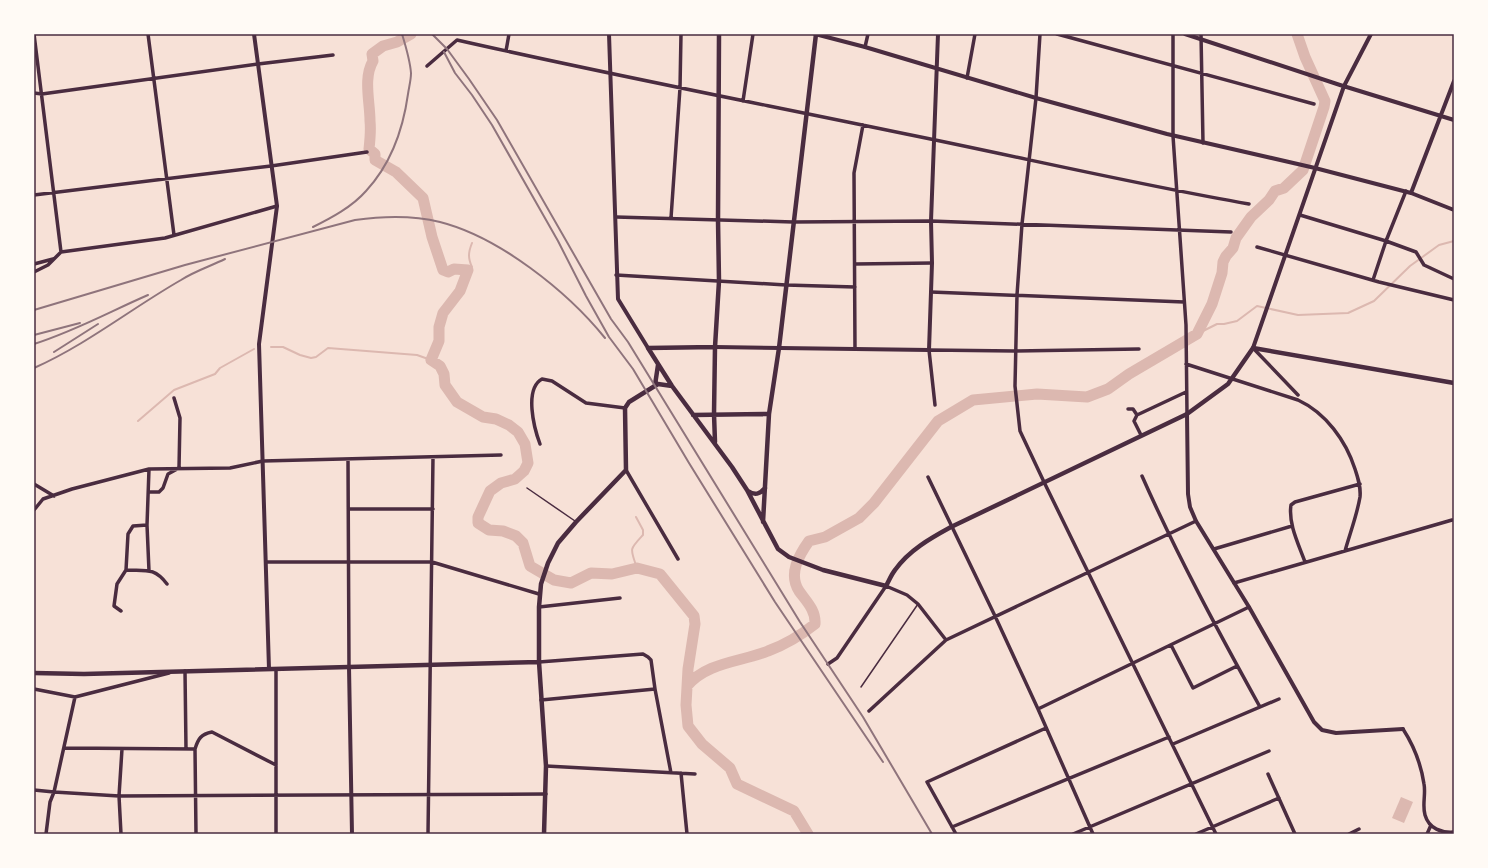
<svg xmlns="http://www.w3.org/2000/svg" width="1488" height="868" viewBox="0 0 1488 868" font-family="Overpass,sans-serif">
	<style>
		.water { fill: #dcb8b0 }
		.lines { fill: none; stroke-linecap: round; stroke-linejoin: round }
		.stream { stroke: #dcb8b0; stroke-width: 2 }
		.river { stroke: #dcb8b0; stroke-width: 11 }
		.service { stroke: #4a2c40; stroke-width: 1.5 }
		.minor { stroke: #4a2c40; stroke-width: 3.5 }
		.tertiary { stroke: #4a2c40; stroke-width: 4 }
		.secondary { stroke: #4a2c40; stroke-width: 4.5 }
		.rail { stroke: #8f747c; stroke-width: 2 }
		.neatline { fill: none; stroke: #4a2c40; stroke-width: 1.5 }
	</style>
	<rect width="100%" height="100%" fill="#f7e1d7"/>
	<path class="water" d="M1401,797L1413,802L1404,823L1392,818Z"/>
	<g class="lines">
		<path class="stream" d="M468,270L472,267C468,258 468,253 472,243
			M1197,334L1217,324H1224L1237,321L1257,306L1298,315L1348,313L1374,301L1410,266L1439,245L1454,241
			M271,347H283L300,355L311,358L316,357L328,348L417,355L431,360
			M138,421L174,390L215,374L220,368L254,349
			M636,517L643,530V535C629,550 630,548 637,568"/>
		<path class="river" d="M411,34L397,42L383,46L372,54L373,61C363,78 370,102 370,121C371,130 370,140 369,149L375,154V160L396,172L423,198L432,237L443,270L448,272L454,269L468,270L460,291L443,313L439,327V341L431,360L440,366L444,374L445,385L457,402L483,417L496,419L509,425L518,432L525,444L528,463L524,471L515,479L501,483L490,491L478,517V523L489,530L503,531L516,536L523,543L530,566L554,580L571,583L591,573L612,574L637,568L660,574L694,616L695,624L688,669L686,705L688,726L702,744L730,768L737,784L794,811L808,834
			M687,686C707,662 741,662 768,651C787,644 800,636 815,624C816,610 806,601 799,591C788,574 799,555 809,541L825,537L859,518L874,503L938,421L973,400L1037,394L1087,397L1108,389L1129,374L1197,334L1212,304L1222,273L1223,262L1226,256L1233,248L1236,238L1251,217L1269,200L1275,191L1284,188L1303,170L1324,107L1325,101L1305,57L1297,34"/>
		<path class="service" d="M527,488L575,521
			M861,687L918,604"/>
		<path class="minor" d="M34,34L61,252
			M148,34L174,235
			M1040,34L1036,98L1022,224L1017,295L1015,386L1020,431L1044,482L1216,834
			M1057,34L1314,104
			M1173,34V136L1186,325L1187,414
			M1201,34L1203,143
			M865,47L868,34
			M506,51L509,34
			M427,66L457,40C606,74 757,103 906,134C1020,157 1134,184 1249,204
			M967,78L975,34
			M34,93L42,94L258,64L333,55
			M743,101L753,34
			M34,195L271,166L367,152
			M1300,215L1386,241L1416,252L1424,265L1454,279
			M616,217L793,222L931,221L1231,232
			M671,218L680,88L681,34
			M1257,247L1379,282L1454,300
			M34,264L53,259
			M855,264L932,263
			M34,272L48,265L61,252L165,238L277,206
			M616,275L786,285L855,287
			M1373,280L1386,241L1406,191
			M931,292L1184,302
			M1253,348L1298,395
			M855,349L854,173L863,125
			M1186,364L1298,400C1326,413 1346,441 1355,469C1358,478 1361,487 1360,497C1357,515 1350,533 1345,551
			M935,405L929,350L1015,351L1139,349
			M1128,409H1133L1137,415
			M1141,435L1134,421L1137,415L1186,392
			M540,444C534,428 524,389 542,379L552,381L586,403L625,408
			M348,459L349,667
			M149,469L147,525L149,571
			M626,470L678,559
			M1142,476C1177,555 1218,631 1260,707
			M928,477L995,616L1038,709L1093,834
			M34,484L54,496
			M149,492H159L163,488L168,474L179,468L180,418L174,398
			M349,509H433
			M34,510L43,499L72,489L149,469L230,468L263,461L501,455
			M1214,549L1292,526
			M266,562H432L539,594
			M1305,562C1299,545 1288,524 1291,505L1295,502L1360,484
			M126,570C146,571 154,567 167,584
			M1234,583L1452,520
			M539,607L620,598
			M121,611L114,606L117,584L126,570L128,534L133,526L147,525
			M1171,645L1193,688L1237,666
			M539,662L643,654L648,657L651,660L655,689L671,773
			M828,664L837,658L886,586L907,595L918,604L946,640
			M185,671L186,749
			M34,689L75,697L169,673
			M541,700L655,689
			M1038,709L1249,607
			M869,711L946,640L1196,521
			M1403,729C1414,746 1421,764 1424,784C1426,794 1422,805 1425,815C1429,829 1442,833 1454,832
			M1173,744L1279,699
			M64,748L195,749
			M546,766L695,774
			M681,773L687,834
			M1268,774L1295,834
			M34,790L54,792L119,796L546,794
			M952,827L1169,737
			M46,834L50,802L54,792L75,697
			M121,834L119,796L122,749
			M196,834L195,749C198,739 201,734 212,732L276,765
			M276,834V669
			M428,834L433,457
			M956,834L927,782L1046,728
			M1073,834L1269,751
			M1196,834L1279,798
			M1349,834L1359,829
			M1427,834L1431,825"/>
		<path class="tertiary" d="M254,34L277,206L259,344L269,669
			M609,34L618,299L648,348
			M815,34L865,47L1036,98L1167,134L1315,168L1411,193L1454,210
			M1185,34L1340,85L1454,120
			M1411,193L1454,81
			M715,347L929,350L932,263L931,221L938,34
			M1253,348L1344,86L1371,34
			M1187,414L1188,494L1190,507L1196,521L1249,607L1314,722L1322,730L1336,733L1403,729
			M349,667L352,834"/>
		<path class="secondary" d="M715,347L648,348L672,386L732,467L747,490L778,549L789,557L823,570L886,586C889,581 891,575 895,570C909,550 931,538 951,527L1187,414L1228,384L1253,348L1454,383
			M655,385L658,365
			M693,415L769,414
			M715,442L714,414L715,347L719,281L718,220L719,34
			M748,491C755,496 760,494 765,488
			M763,522L769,414L779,348L816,34
			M34,673L84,674L539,662
			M544,834L546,766L539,662V607L541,584L548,563L558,543L576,522L626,470L625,408L629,402L658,384L672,386"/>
		<path class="rail" d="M432,34L447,49L469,79L497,120L611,319L628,342L800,622L863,717L932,834
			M444,52L455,73L472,95L492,125L558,241L586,296L609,337L633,369L689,463L775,602L883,762
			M313,227C331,218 352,207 366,191C391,164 403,130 408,94C409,87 411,80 411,73C410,60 406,47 402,34
			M34,310L185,265L355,220C383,216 412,215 440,222C499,237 567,291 605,338
			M34,335L80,323
			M34,344C75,331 109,312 148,295
			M54,352L98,324
			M34,368C86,345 132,308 181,280C195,271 211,266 225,259"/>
	</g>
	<rect width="1488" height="868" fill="none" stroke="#fffaf5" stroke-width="70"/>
	<rect x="35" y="35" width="1418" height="798" class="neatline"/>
</svg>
